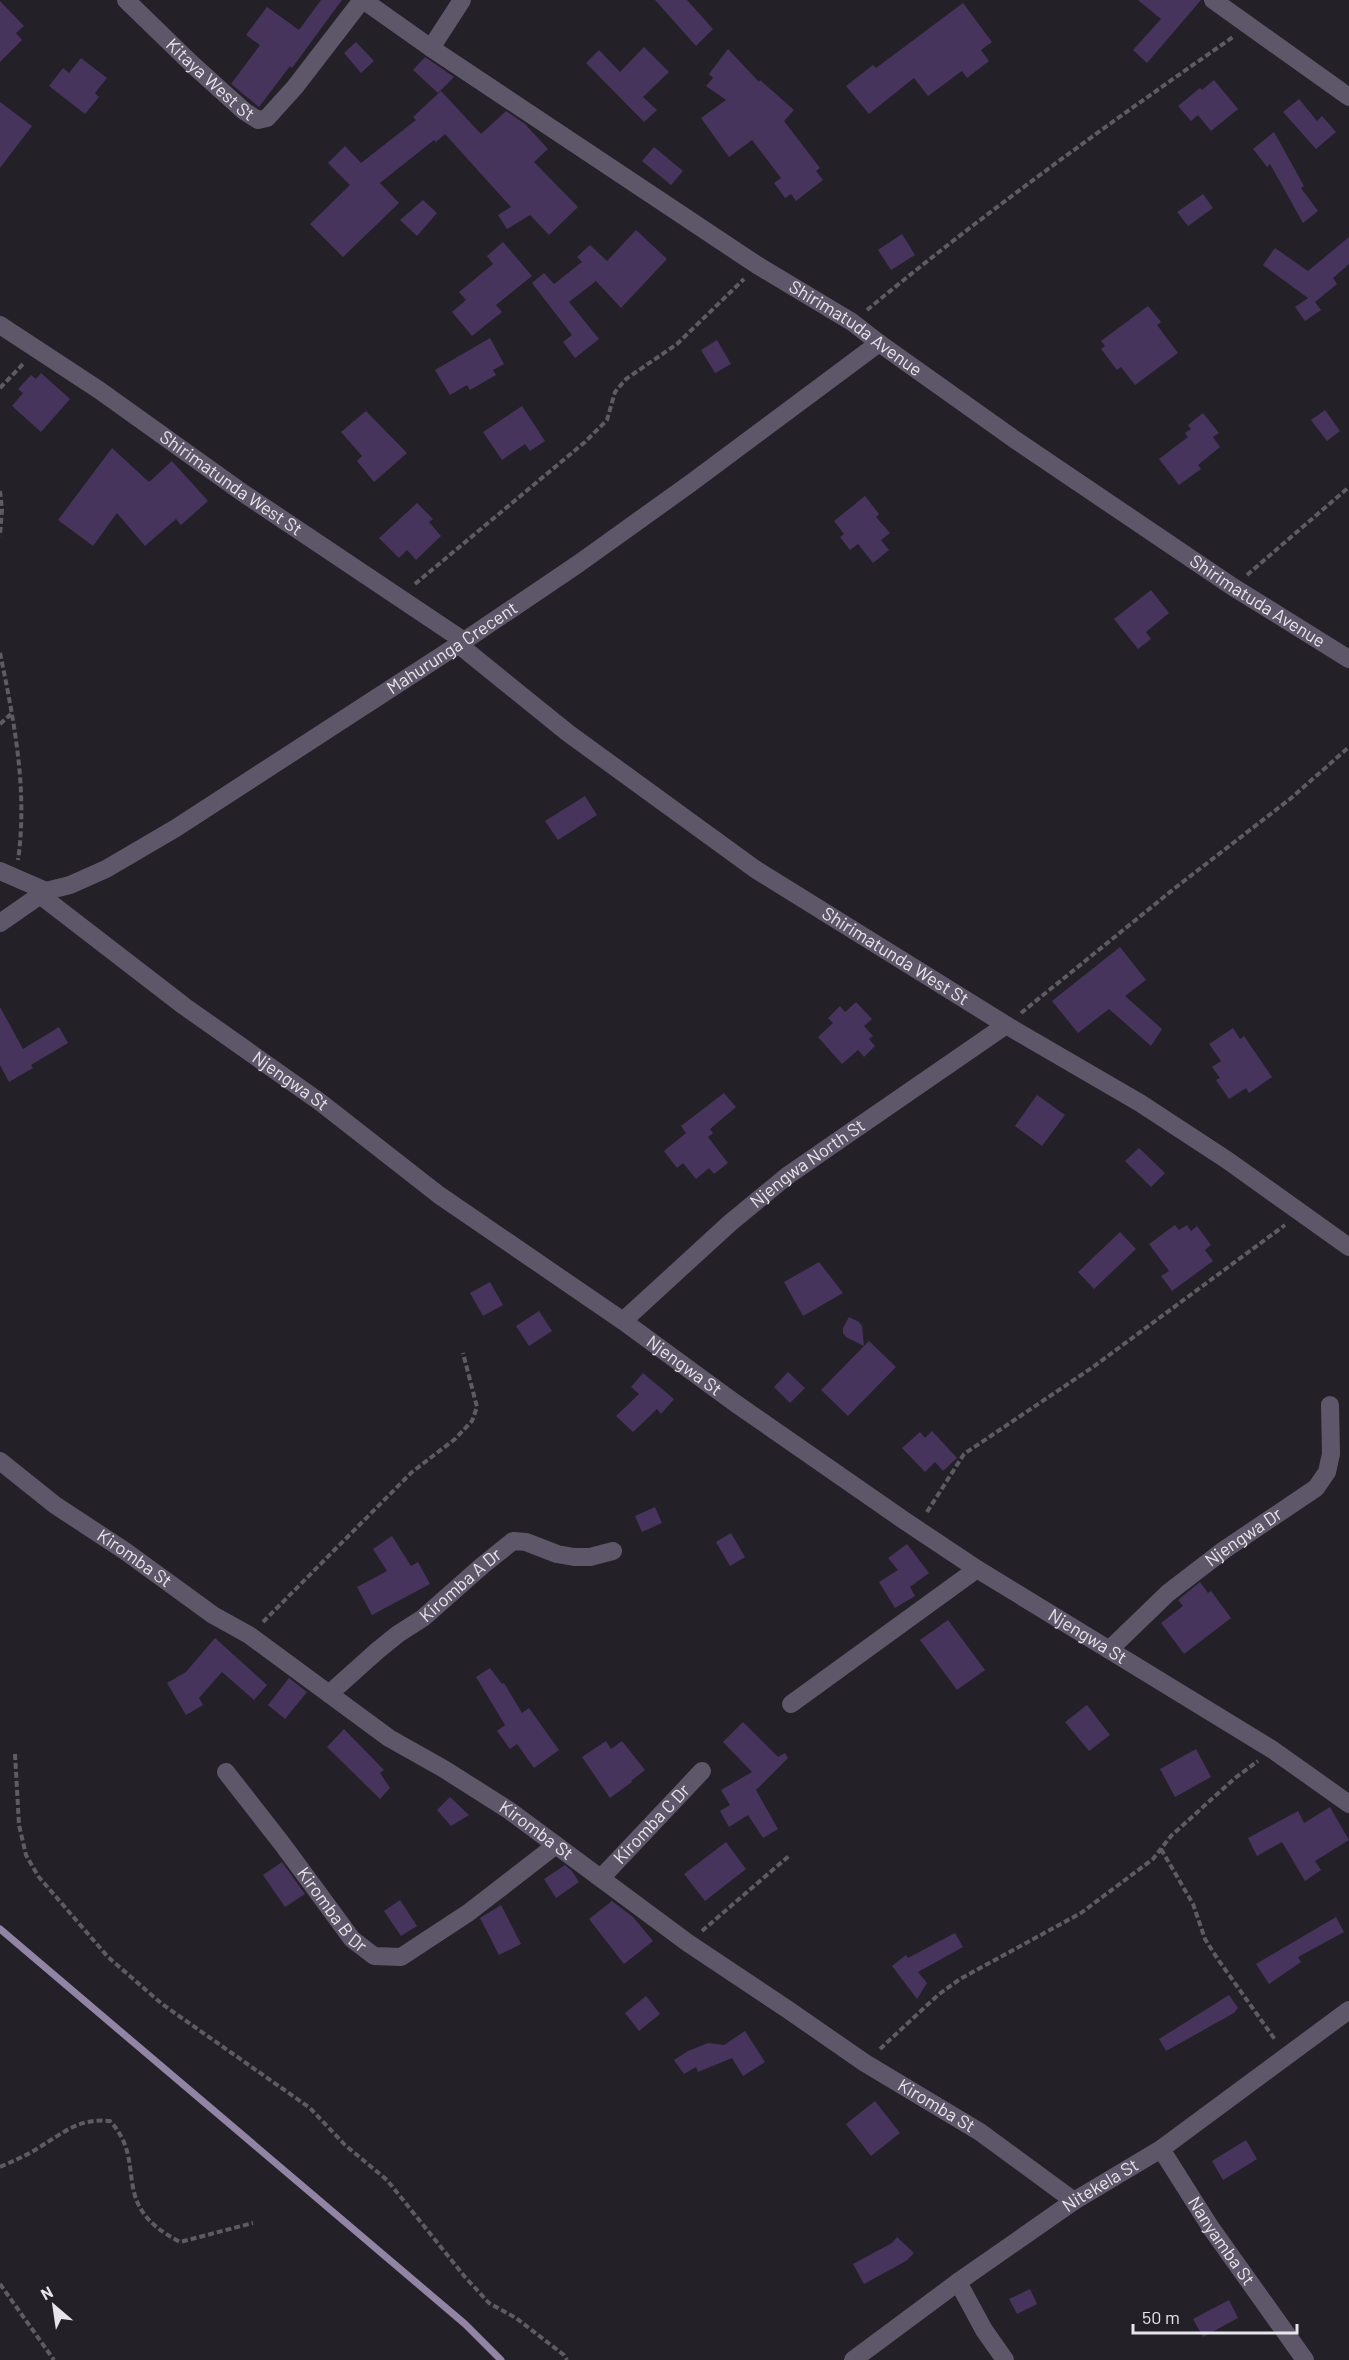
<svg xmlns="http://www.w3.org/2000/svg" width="1349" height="2360" viewBox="0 0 1349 2360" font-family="Barlow,sans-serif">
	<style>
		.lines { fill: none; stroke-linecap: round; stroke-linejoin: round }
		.stream { stroke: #9284a4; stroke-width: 7 }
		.building { fill: #47345c }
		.path { stroke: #5e5c63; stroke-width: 4; stroke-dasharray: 6 3; stroke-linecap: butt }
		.minor { stroke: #5e5669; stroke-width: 18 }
		.labels { text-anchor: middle; stroke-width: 4.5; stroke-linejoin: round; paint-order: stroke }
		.street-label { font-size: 18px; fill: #e7e5eb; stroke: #232028 }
	</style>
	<rect width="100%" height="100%" fill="#232028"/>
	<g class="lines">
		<path class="stream" d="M0,1929L465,2324L501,2360"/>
	</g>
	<path class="building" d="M321,0H342L292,68L290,66L259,107L231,84L260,45L246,35L267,7L299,30Z
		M655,0H687L713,29L696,46Z
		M1138,0H1201L1147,63L1133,50L1161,19Z
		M0,1L24,26L16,33L22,40L0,62Z
		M963,3L992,42L981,50L989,61L967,78L962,71L928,96L914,78L869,114L846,86L873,65L876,68Z
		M356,42L374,61L361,73L344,53Z
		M644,47L669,72L643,97L657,110L644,122L586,63L599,50L620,72Z
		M728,49L759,82L760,80L794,110L784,121L820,168L816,171L823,180L796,201L791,194L785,198L774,183L781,178L752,140L729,157L701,118L726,100L706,86L713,78L709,74Z
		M425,57L454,77L438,93L413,70Z
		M81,58L107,78L95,93L99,97L85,114L49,86L63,68L69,73Z
		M1214,80L1238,109L1211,131L1198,115L1191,121L1178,106L1200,88L1202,90Z
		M441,91L481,134L506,111L525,124L548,149L534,162L578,207L549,235L530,215L507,229L498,215L511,207L445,134L436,142L434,140L380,183L399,203L343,257L310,224L350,185L328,163L345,146L361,163L416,120L413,117Z
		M1299,99L1317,121L1322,116L1336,132L1316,149L1283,112Z
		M0,102L32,126L0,168Z
		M1274,132L1304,186L1301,188L1318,211L1303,223L1270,164L1267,167L1253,149Z
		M654,147L683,171L671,185L642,161Z
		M1203,194L1213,208L1188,226L1177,212Z
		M423,200L437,213L417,236L400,220Z
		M636,230L667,259L621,308L596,281L569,302L599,339L575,358L563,342L572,335L532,283L544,273L554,284L582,262L577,257L590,245L607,261Z
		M902,234L915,255L891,270L878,250Z
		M1349,237V264L1333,278L1337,284L1315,302L1321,310L1305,321L1295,307L1308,298L1263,265L1275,248L1308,271Z
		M503,242L532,276L496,305L502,312L472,336L452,312L466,300L459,292L493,264L487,256Z
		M1148,306L1161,322L1157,325L1178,353L1135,385L1121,367L1117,370L1101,349L1105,346L1101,341Z
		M490,338L504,364L493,370L496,375L470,390L467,385L450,395L435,370Z
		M717,340L731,364L715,373L701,350Z
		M41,373L70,399L41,432L12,406L23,393L18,389L31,375L36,379Z
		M522,406L545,441L530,451L525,444L502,460L483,432Z
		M1325,410L1340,431L1327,441L1311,420Z
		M366,411L407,453L374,482L357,461L362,456L341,432Z
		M1203,413L1219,433L1213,437L1220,447L1198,465L1201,469L1179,485L1159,459L1188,437L1185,433L1191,429L1188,425Z
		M112,448L149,482L172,461L208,501L181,525L176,519L145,546L117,513L93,546L58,520Z
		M865,496L879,514L876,517L890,533L881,540L889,550L873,563L858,544L850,550L840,537L844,534L834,521Z
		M417,503L433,519L429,522L441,536L416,560L407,550L399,558L379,538Z
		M1151,590L1169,613L1146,632L1151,639L1138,649L1114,619Z
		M585,796L597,815L558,840L545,821Z
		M1120,947L1146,980L1125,996L1162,1029L1151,1046L1109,1009L1078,1033L1052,1001Z
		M856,1002L872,1019L864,1026L873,1036L869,1039L875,1046L864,1057L858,1050L842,1064L818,1037L833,1023L828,1018L840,1006L845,1012Z
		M0,1007L23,1049L59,1027L68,1043L31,1065L33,1068L9,1082L0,1065Z
		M1233,1028L1240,1039L1244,1036L1272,1077L1249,1093L1246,1088L1229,1099L1216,1080L1220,1078L1212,1067L1221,1061L1209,1044Z
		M724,1093L736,1107L710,1129L713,1133L708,1137L728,1163L714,1174L709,1168L696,1179L683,1163L677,1168L664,1151L686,1133L681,1126Z
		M1037,1095L1065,1115L1042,1146L1015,1126Z
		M1139,1148L1165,1173L1151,1187L1125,1161Z
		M1175,1225L1179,1230L1187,1225L1191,1231L1197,1226L1211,1245L1205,1250L1213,1261L1172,1291L1161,1276L1169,1271L1149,1244Z
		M1120,1232L1136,1249L1094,1289L1078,1272Z
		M819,1262L843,1293L803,1316L784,1282Z
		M490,1282L503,1305L483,1316L470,1293Z
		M539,1311L552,1331L529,1346L516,1326Z
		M849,1317L859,1322L862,1326L864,1346L869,1341L896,1367L848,1416L821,1390L864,1346L846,1337L843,1333V1328Z
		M788,1372L805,1388L790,1403L774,1387Z
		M643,1373L674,1399L661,1414L657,1409L633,1432L616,1416L639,1394L631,1387Z
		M932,1431L957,1458L943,1471L935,1462L925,1472L902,1448L920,1432L925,1438Z
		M655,1507L662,1523L642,1532L635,1516Z
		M731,1533L745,1557L730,1566L716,1542Z
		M392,1536L411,1566L418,1562L430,1584L372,1615L357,1587L387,1571L373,1549Z
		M907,1544L929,1573L910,1587L915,1596L895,1608L879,1582L898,1570L888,1558Z
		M1200,1582L1208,1593L1211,1591L1231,1618L1184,1654L1161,1623L1183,1606L1178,1600Z
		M948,1620L985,1670L957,1690L920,1640Z
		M215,1638L267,1685L254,1700L222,1672L199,1698L203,1705L186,1715L167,1683L186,1672Z
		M490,1668L502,1684L504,1683L522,1713L529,1708L559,1750L534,1768L517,1744L510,1749L497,1731L505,1725L476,1677Z
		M289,1678L307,1692L285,1719L268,1705Z
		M1087,1705L1110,1735L1089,1751L1065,1722Z
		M743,1722L778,1757L785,1753L788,1758L756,1790L778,1829L763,1838L748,1815L729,1827L720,1811L730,1805L721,1790L752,1772L723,1742Z
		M344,1729L384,1770L380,1773L390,1788L380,1799L327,1747Z
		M606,1741L611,1749L622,1741L645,1770L631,1781L632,1782L610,1798L582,1757Z
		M1196,1749L1211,1777L1175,1797L1160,1769Z
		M450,1797L469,1815L451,1826L437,1810Z
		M1330,1807L1349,1840L1315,1861L1321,1870L1305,1881L1282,1842L1257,1856L1248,1838L1298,1811L1304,1823Z
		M726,1842L746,1869L705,1901L684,1874Z
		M282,1862L305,1894L285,1907L263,1875Z
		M565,1865L572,1871L579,1882L556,1898L544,1879Z
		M400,1900L417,1926L401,1936L384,1911Z
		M612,1901L633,1917L653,1941L624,1964L589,1919Z
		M501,1905L521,1944L499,1955L480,1918Z
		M1336,1917L1344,1932L1298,1957L1301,1962L1269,1984L1256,1964Z
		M955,1933L963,1947L918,1972L927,1983L917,1999L892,1966L906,1955L908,1958Z
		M1229,1995L1238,2008L1234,2013L1166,2051L1159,2039Z
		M646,1996L660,2014L639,2031L625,2013Z
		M745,2031L765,2062L743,2076L732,2058L698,2072L696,2067L684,2074L674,2060L688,2051L708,2043L724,2045Z
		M875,2101L900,2133L871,2156L846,2124Z
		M1246,2140L1257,2159L1223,2180L1212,2161Z
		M897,2237L914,2253L906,2261L864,2284L853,2264L892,2243Z
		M1030,2289L1037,2304L1017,2314L1009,2299Z
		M1229,2300L1238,2318L1203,2337L1193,2319Z"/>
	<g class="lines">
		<path class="path" d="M867,310C984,213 1108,124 1233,37
			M0,388L24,363
			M0,491L2,509L0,536
			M1247,575L1349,487
			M415,584L585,442L607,420L615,392L626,379L677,344L744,279
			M0,653C14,720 28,791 18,860
			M0,724L11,714
			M1021,1013L1175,888L1290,799L1349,747
			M927,1512L964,1454L1093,1367L1285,1225
			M263,1622L412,1472L455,1439L472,1421L477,1407L463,1353
			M15,1754L19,1825L26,1855L38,1876L108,1957L162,2004L310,2108L345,2145L387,2180L465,2277L489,2303L516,2318L564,2355L567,2360
			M1161,1849L1193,1904L1205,1939L1217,1958L1276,2041
			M702,1931L790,1855
			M880,2049L938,1995L960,1979L1081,1913L1153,1859L1171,1836L1235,1778L1258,1761
			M0,2167C13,2161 26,2156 38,2148C65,2132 78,2118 110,2121C150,2164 106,2204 180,2242L253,2223
			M0,2284L54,2360"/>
		<g class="minor">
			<path id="s1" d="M126,0L193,65L244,111L258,120L267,118L295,87L362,0"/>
			<path id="s2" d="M363,0L431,48L757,265L852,322L879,343L1014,439L1233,587L1349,659"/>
			<path d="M1213,0L1349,97"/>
			<path d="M431,48L462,0"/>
			<path id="s3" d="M0,325L99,390L243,493L464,641"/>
			<path id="s4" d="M458,644L568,733L755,869L1006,1025L1140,1103L1227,1160L1349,1247"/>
			<path id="s5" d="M0,871L46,891L70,885L106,869L176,828L464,641L578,564L691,483L879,343"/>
			<path id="s6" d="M40,895L184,1006L320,1102L439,1195L623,1321L735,1403L902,1519L977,1569L1273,1750L1349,1804"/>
			<path d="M0,923L46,891"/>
			<path id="s7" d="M623,1321L730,1223L787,1176L1006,1025"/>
			<path id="s8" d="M0,1461L55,1505L125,1551L213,1615L249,1635L389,1738L444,1769L510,1811L688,1943L787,2009L865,2063L980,2132L1074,2201"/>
			<path id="s9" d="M1109,1650L1168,1593L1224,1550L1316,1488L1327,1472L1331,1454L1330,1405"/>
			<path id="s10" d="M329,1694L377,1651L398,1634L423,1618L483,1565L513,1541L526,1542L557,1554L574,1557H590L613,1551"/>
			<path d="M791,1704L977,1569"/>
			<path id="s11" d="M226,1772L283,1845L352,1939L374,1956L401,1957L468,1913L556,1845"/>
			<path id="s12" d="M601,1878L702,1771"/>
			<path id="s13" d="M1161,2149L1211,2228L1305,2360"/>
			<path d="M958,2282L984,2330L1005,2360"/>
			<path id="s14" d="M853,2360L958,2282L1074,2201L1161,2149L1349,2010"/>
		</g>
	</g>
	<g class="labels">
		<g class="street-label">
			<text dy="6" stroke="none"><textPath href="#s1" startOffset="116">Kitaya West St</textPath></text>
			<text dy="6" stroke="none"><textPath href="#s2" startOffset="592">Shirimatuda Avenue</textPath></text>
			<text dy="6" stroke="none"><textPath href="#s3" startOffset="280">Shirimatunda West St</textPath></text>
			<text dy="6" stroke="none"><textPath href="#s2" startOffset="1078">Shirimatuda Avenue</textPath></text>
			<text dy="6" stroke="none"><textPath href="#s5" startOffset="525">Mahurunga Crecent</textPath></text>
			<text dy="6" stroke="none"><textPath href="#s4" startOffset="538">Shirimatunda West St</textPath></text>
			<text dy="6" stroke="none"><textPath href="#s6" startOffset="312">Njengwa St</textPath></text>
			<text dy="6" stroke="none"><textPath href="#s7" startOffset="243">Njengwa North St</textPath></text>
			<text dy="6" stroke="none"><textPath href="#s6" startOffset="798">Njengwa St</textPath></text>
			<text dy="6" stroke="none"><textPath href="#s9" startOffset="176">Njengwa Dr</textPath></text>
			<text dy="6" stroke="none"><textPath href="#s8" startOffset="166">Kiromba St</textPath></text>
			<text dy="6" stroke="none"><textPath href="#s10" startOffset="171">Kiromba A Dr</textPath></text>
			<text dy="6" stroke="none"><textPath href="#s6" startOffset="1284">Njengwa St</textPath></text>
			<text dy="6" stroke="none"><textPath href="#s12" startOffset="74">Kiromba C Dr</textPath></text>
			<text dy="6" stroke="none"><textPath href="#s8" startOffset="652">Kiromba St</textPath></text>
			<text dy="6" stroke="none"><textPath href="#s11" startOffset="174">Kiromba B Dr</textPath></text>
			<text dy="6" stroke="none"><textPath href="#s8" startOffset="1138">Kiromba St</textPath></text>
			<text dy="6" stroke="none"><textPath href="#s14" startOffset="303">Nitekela St</textPath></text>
			<text dy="6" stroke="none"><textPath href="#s13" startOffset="110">Nanyamba St</textPath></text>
		</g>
	</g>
	<g transform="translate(54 2306) rotate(331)" stroke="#232028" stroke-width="4.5" paint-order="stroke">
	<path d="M0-4.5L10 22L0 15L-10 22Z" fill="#e7e5eb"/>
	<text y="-9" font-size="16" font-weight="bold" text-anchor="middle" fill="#e7e5eb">N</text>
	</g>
	<path d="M1133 2324v9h164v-9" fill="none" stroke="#e7e5eb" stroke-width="3"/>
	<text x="1142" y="2324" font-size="18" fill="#e7e5eb" stroke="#232028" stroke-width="4.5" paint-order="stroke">50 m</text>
</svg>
